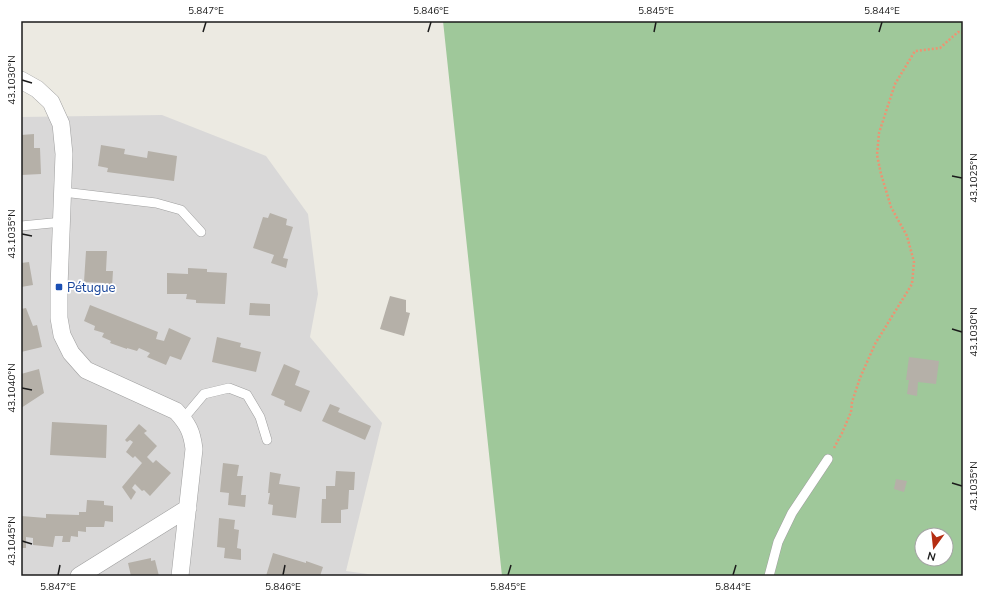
<svg xmlns="http://www.w3.org/2000/svg" width="984" height="597" viewBox="0 0 984 597" font-family="'Nunito Sans',sans-serif">
	<style>
		.residential { fill: #d9d8d8 }
		.forest { fill: #9fc89a; fill-rule: evenodd }
		.building { fill: #b5b0a8 }
		.lines { fill: none; stroke-linecap: round; stroke-linejoin: round }
		.lane-casing { stroke: #9f9f9f; stroke-width: 10 }
		.street-casing { stroke: #9f9f9f; stroke-width: 18 }
		.path { stroke: #ed9372; stroke-width: 2.5; stroke-dasharray: 2 2; stroke-linecap: butt }
		.lane { stroke: #fff; stroke-width: 9 }
		.street { stroke: #fff; stroke-width: 17 }
		.ticks { fill: none; stroke: #1b1b1b; stroke-width: 1.5 }
		.transit-dot { fill: #1a4fb4; stroke: #fff; stroke-width: 1.5 }
		.labels { text-anchor: middle; stroke-width: 3.5; stroke-linejoin: round; paint-order: stroke }
		.transit-label { font-size: 13px; fill: #164399; stroke: #fff; text-anchor: start }
		.neatline { fill: none; stroke: #1b1b1b; stroke-width: 1.5 }
		.ticks-label { font-size: 10px; text-anchor: middle; fill: #1b1b1b }
	</style>
	<rect width="100%" height="100%" fill="#eceae2"/>
	<path class="residential" d="M162,115L266,156L308,214L318,294L310,337L382,423L346,571L382,576H21V117Z"/>
	<path class="forest" d="M443,21H963V576H502ZM922,535H946V559H922Z"/>
	<path class="building" d="M34,134V148H40L41,174L21,175V135Z
		M101,145L125,149L124,154L147,158L148,151L177,156L174,181L107,172L108,168L98,166Z
		M270,213L287,219L286,225L293,227L283,258L288,259L286,268L271,263L274,255L253,248L263,217L268,218Z
		M86,251H107L106,271H113L112,287H105V283L84,282Z
		M29,262L33,285L21,287V263Z
		M188,268L207,269V272L227,273L225,304L196,303V300L186,299L187,294H167V273L188,274Z
		M390,296L406,300V312L410,313L404,336L380,329Z
		M250,303L270,304V316L249,315Z
		M90,305L158,332L156,339L164,341L169,328L191,338L181,360L170,356L166,365L147,357L150,353L139,348L137,351L127,348V349L110,343L111,341L102,337L104,333L94,330L95,326L84,321Z
		M26,308L33,326L37,325L42,347L21,352V309Z
		M217,337L241,343L240,347L261,352L256,372L212,362Z
		M909,357L939,361L936,384L918,382L917,396L907,394L909,380H906Z
		M284,364L300,371L295,385L310,391L301,412L284,405L285,401L271,395Z
		M39,369L44,393L21,408V385L22,384L21,374Z
		M330,404L340,408L338,412L371,426L365,440L322,421Z
		M52,422L107,425L106,458L50,455Z
		M139,424L147,431L144,433L157,446L147,457L153,463L156,460L171,473L150,496L144,490L142,491L135,484L132,488L136,492L131,500L122,487L142,463L135,456L133,458L126,452L133,442L130,440L127,442L125,440Z
		M223,463L239,465L237,476H243L241,495H246L245,507L228,505L229,493L220,492Z
		M336,471L355,472L354,490H349L348,509L341,510V523H321L322,499H326V486H335Z
		M270,472L281,474L279,484L300,487L296,518L272,515L273,505L268,504L270,493H268Z
		M896,479L907,481L904,492L894,489Z
		M87,500L104,501V505L113,506V522L105,521L104,527H86V532L78,531V537L71,536L70,542H62L63,536H55L53,547L33,545V538L26,537V548H21V516L46,518V514L79,515V512H86Z
		M219,518L235,520L234,529L239,530L237,548L241,549V560L224,558L225,548L217,547Z
		M273,553L306,563V561L323,567L320,576H266Z
		M151,558V561L155,560L159,576H131L128,563Z"/>
	<g class="lines">
		<defs>
			<path id="lane" d="M63,192L156,203L181,210L201,232
				M21,226L62,222
				M183,419L204,394L229,388L247,395L260,417L267,440
				M769,576L778,542L792,513L828,459"/>
			<path id="street" d="M21,80L37,89L51,102L61,124L64,154L59,287V318L62,335L71,353L86,370L176,411C188,424 192,432 194,449L180,576
				M79,576L188,508"/>
		</defs>
		<use href="#lane" class="lane-casing"/>
		<use href="#street" class="street-casing"/>
		<path class="path" d="M834,448L842,433L851,412L852,402L860,378L875,344L912,284L914,262L907,236L891,207L881,174L877,155L879,133L895,84L915,51L940,48L958,32L963,33"/>
		<use href="#lane" class="lane"/>
		<use href="#street" class="street"/>
	</g>
	<path class="ticks" d="M203,32L206,22M428,32L431,22M654,32L656,22M879,32L882,22M22,80L32,83M952,176L962,178M22,234L32,236M952,329L962,332M22,388L32,390M952,483L962,486M22,541L32,544M58,575L60,565M283,575L285,565M508,575L511,565M733,575L736,565"/>
	<rect class="transit-dot" x="55" y="283" width="8" height="8" rx="2"/>
	<g class="labels">
		<g class="transit-label">
			<text x="67" y="292">Pétugue</text>
		</g>
	</g>
	<rect width="984" height="597" fill="none" stroke="#ffffff" stroke-width="44"/>
	<g transform="translate(934 547) rotate(195)"><circle r="19" fill="#ffffff" stroke="#a4a4a4"/>
	<path d="M0-3L7 15L0 10L-7 15Z" fill="#b52d11"/>
	<text y="-6" font-size="11" font-weight="bold" text-anchor="middle" fill="#1b1b1b">N</text>
	</g>
	<rect x="22" y="22" width="940" height="553" class="neatline"/>
	<g class="ticks-label">
		<text x="206" y="14">5.847°E</text>
		<text x="431" y="14">5.846°E</text>
		<text x="656" y="14">5.845°E</text>
		<text x="882" y="14">5.844°E</text>
		<text transform="translate(11 80) rotate(-90)" y="4">43.1030°N</text>
		<text transform="translate(973 178) rotate(-90)" y="4">43.1025°N</text>
		<text transform="translate(11 234) rotate(-90)" y="4">43.1035°N</text>
		<text transform="translate(973 332) rotate(-90)" y="4">43.1030°N</text>
		<text transform="translate(11 388) rotate(-90)" y="4">43.1040°N</text>
		<text transform="translate(973 486) rotate(-90)" y="4">43.1035°N</text>
		<text transform="translate(11 541) rotate(-90)" y="4">43.1045°N</text>
		<text x="58" y="590">5.847°E</text>
		<text x="283" y="590">5.846°E</text>
		<text x="508" y="590">5.845°E</text>
		<text x="733" y="590">5.844°E</text>
	</g>
</svg>
